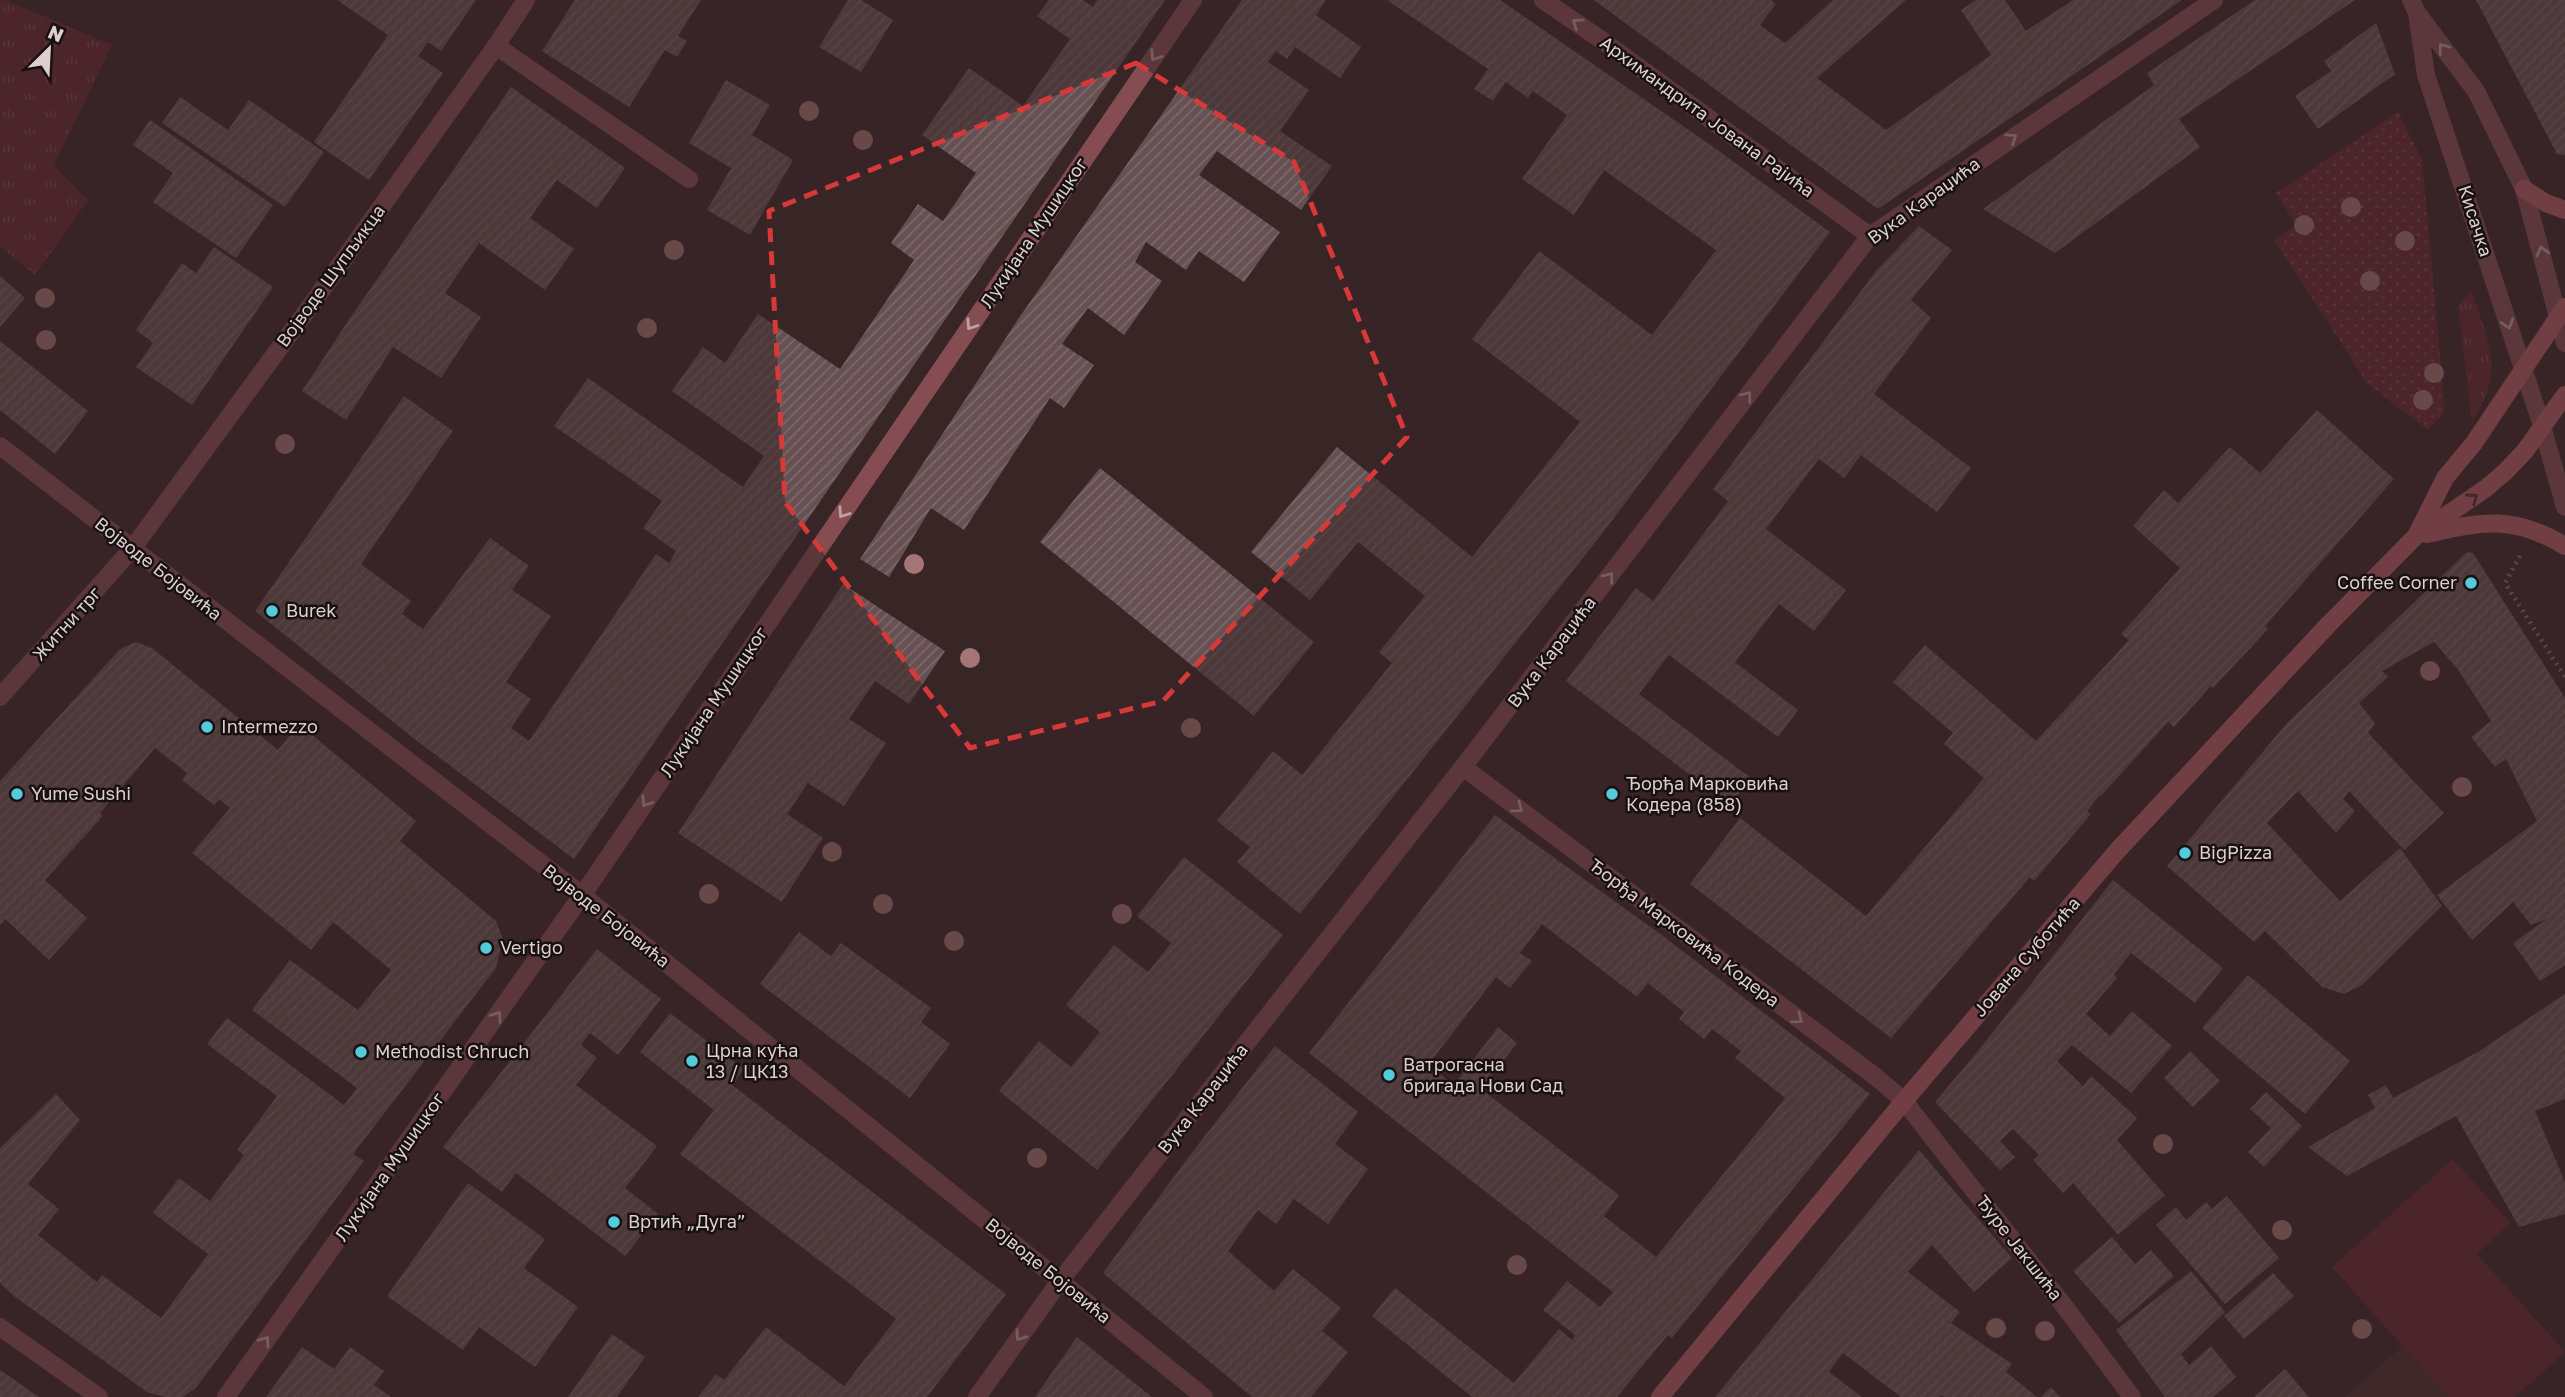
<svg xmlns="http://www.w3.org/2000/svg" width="2565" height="1397" viewBox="0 0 2565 1397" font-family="'Golos Text',sans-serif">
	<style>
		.built { fill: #472d2f }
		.grass { fill: url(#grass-tufts) }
		.park { fill: url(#park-dots) }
		.pitch { fill: #63272e }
		.building { fill: url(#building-hatch); fill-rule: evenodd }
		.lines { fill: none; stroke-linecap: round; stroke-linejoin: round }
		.path { stroke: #827272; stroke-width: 4.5; stroke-dasharray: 2 5; stroke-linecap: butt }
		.service { stroke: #854d52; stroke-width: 18 }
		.pedestrian { stroke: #854d52; stroke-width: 18 }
		.minor { stroke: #854d52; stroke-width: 18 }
		.tertiary { stroke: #854d52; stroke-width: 18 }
		.secondary { stroke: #b75f67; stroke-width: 18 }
		.tree { fill: #a47477 }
		.oneway { stroke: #bea2a3 }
		.oneway2 { stroke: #502c2f }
		.marked { fill: none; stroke: #d73939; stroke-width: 5; stroke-dasharray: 14 9; stroke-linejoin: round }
		.poi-dot { fill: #53cbda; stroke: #191111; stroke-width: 2.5 }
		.labels { text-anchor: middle; stroke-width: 5; stroke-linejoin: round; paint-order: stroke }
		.street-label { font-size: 18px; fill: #dccfcf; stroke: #191111 }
		.poi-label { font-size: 18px; fill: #dccfcf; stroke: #191111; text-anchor: start }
	</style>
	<defs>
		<pattern id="grass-tufts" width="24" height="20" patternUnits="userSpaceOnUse" patternTransform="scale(1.75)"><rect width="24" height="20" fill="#63272e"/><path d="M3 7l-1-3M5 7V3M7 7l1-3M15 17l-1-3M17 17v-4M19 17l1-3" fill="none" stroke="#79454b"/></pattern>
		<pattern id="park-dots" width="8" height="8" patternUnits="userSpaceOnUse" patternTransform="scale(1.75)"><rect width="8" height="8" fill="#63272e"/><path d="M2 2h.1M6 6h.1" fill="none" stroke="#79454b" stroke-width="1.8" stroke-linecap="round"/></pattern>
		<pattern id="building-hatch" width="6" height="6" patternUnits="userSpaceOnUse" patternTransform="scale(1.75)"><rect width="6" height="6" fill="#665052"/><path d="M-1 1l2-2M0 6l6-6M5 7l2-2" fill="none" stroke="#7b686a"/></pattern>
	</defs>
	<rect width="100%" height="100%" fill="#382526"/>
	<path class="built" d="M2403,1346L2448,1397H2345Z"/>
	<path class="grass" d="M0,0H5L112,45L54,165L88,200L35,275L0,246Z
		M2471,290C2488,343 2506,370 2472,421L2458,306Z"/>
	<path class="park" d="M2398,112L2422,160L2445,411L2428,430L2367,383L2274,240L2296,225L2276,193Z"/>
	<path class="pitch" d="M2453,1159L2510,1223L2477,1254L2565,1352L2515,1397H2448L2332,1267Z"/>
	<path class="building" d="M337,0H476L441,51L428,42L418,56L443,73L369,180L314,142L388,35Z
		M575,0H701L678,36L687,41L677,57L665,50L629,107L542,51Z
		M848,0H861L893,20L861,72L819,47Z
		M1049,0H1083L1093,7L1097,0H1165L574,859L412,737L255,611L404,396L453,431L361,564L411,601L402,614L423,629L490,538L529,566L512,590L551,616L506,682L531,699L511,728L529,741L656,554L669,563L676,551L643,528L662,501L554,426L588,378L743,487L764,456L672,391L703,347L725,363L758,314L840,369L914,260L891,243L918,204L943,221L976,173L922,135L969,68L1023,106L1070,39L1037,16Z
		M1242,0H1326L1316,15L1361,47L1340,78L1295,47L1287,59L1276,51L1268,62L1309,90L1280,131L1332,166L1301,210L1217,151L1199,175L1280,232L1244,282L1199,251L1186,270L1146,242L1135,262L1162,281L1124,335L1088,308L1062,344L1094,365L1064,408L1050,398L964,530L931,508L889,577L860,559L1021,315Z
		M1387,0H1500L1712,146L1830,232L1598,539L1300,914L1237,862L1250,847L1217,821L1273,751L1302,775L1392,663L1379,652L1425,596L1358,542L1310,600L1251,552L1337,447L1472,557L1580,422L1472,339L1539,251L1652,335L1716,250L1604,170L1574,215L1522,179L1567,115L1533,91L1528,98L1506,82L1493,101L1474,89L1488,69Z
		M1594,0H1771L1776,4L1760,25L1785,43L1833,0H1906L1817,78L1886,130L1991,55L1961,10L1976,0H2005L2026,31L2073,0H2182L1878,209Z
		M2255,0H2355L2179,119L2200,147L2055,253L1983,209L2154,85L2147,73Z
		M2476,0H2565V155L2557,154Z
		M2376,23L2395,74L2318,129L2295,96L2331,71L2324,61Z
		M726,80L770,105L752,135L793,160L750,235L707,210L731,168L689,143Z
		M511,87L625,168L597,208L557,180L530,218L574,249L545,290L479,243L445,293L481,317L441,378L393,347L346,420L302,391L350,318Z
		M180,97L228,130L249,100L324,152L285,207L162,123Z
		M150,120L273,205L236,258L153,202L173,173L133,145Z
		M1919,226L1952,250L1911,300L1931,318L1874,394L1971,468L1937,512L1861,455L1844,478L1819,459L1766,529L1846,590L1814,631L1779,604L1735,662L1798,710L1778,737L1669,655L1639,694L1751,778L1730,805L1566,681L1636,588L1653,601L1728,501L1713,489L1876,271Z
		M214,247L273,287L192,405L136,367L153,343L136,330L182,263L196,273Z
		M0,276L25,298L0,327Z
		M0,341L88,411L55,454L0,410Z
		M2317,410L2394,479L2265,626L2268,629L2213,688L2211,686L2174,727L2168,722L2101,796L2100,795L2087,811L2091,814L2034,881L2030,877L1891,1038L1690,884L1740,818L1866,916L1984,778L1944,744L1953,733L1893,682L1925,645L2036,741L2129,640L2121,634L2180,568L2133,526L2164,490L2178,503L2230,447L2260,473Z
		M1100,468L1314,642L1254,716L1040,542Z
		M2467,552L2473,553L2565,698V965L2540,981L2513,943L2547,919L2531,925L2513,902L2472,940L2437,895L2537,821L2506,759L2495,767L2471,737L2491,721L2459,671L2434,642L2382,671L2388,677L2359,703L2375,723L2368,733L2444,813L2404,850L2349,791L2343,799L2355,811L2336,833L2298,791L2267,823L2340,901L2400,848L2442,906L2362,985L2344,994L2322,987L2265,931L2254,942L2167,866L2287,723Z
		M843,584L945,651L909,704L875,681L849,719L886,743L844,806L808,783L787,814L823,838L782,902L678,833Z
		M136,642L152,648L278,750L299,724L416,821L400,841L496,921L503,939L496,968L353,1154L364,1161L196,1388L183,1397H165L147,1392L14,1296L0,1283V1148L56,1094L80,1120L28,1184L59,1209L38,1235L97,1282L102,1275L161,1318L208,1254L153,1213L179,1178L210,1201L244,1155L237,1150L277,1096L207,1044L227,1018L344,1105L357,1088L252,1010L290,960L358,1010L391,970L333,922L311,950L192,853L230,808L219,799L214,805L182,780L187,773L155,748L100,813L103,816L45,880L87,918L49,960L5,919L0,925V781L120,649Z
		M1495,815L1663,936L1870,1094L1672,1338L1668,1335L1617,1397H1472L1372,1316L1395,1288L1514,1383L1559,1329L1572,1340L1575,1335L1543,1310L1567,1281L1600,1307L1613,1292L1309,1053ZM1542,924L1637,997L1648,983L1684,1012L1679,1019L1704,1039L1712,1029L1741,1051L1735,1058L1785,1098L1656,1257L1604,1216L1619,1195L1481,1089L1517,1043L1498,1027L1454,1085L1428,1065L1496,977L1510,988L1532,961L1520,953Z
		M1184,857L1283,935L1097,1170L999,1091L1039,1041L1071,1067L1100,1032L1066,1005L1114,945L1148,972L1171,943L1137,916Z
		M2113,880L2223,968L2195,1003L2131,953L2114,974L2117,978L2086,1014L2110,1036L2132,1011L2172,1046L2131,1093L2072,1045L2057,1061L2083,1086L2091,1076L2137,1118L2117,1140L2165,1195L2118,1235L2073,1183L2063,1193L2033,1160L2039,1155L2013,1129L2000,1141L2015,1157L2000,1170L1935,1102L1978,1051Z
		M799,932L831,956L841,943L931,1008L921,1022L950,1044L910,1098L760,984Z
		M597,949L661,999L618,1055L590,1033L581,1045L597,1058L576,1085L657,1146L625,1188L658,1214L625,1256L516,1173L502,1192L443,1147Z
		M2248,975L2350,1061L2305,1114L2202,1028Z
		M2565,994V1099L2535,1111L2565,1182V1214L2519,1227L2456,1116L2347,1176L2308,1147L2375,1108L2368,1095L2386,1085L2393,1098L2478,1052Z
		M670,1013L744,1069L732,1085L1006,1294L927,1397H698L716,1374L724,1380L766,1327L844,1386L896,1319L680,1154L714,1110L640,1052Z
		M1275,1046L1358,1112L1335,1144L1368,1169L1328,1224L1294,1199L1276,1224L1258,1210L1228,1251L1274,1291L1293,1269L1341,1308L1322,1331L1348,1352L1311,1397H1252L1103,1273L1187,1159Z
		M2190,1051L2220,1081L2193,1107L2164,1078Z
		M2266,1092L2302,1126L2264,1167L2248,1152L2271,1128L2250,1109Z
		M1919,1150L2012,1258L1974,1292L1932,1245L1908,1272L1960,1312L1951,1323L2012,1364L2006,1372L2037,1397H1945L1941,1395L1939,1397H1901L1843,1353L1829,1372L1862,1397H1715Z
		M468,1183L545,1239L524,1268L578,1307L535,1367L479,1327L463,1350L387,1296Z
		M2227,1196L2279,1258L2225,1304L2156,1225L2176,1207L2186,1220L2206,1202L2212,1209Z
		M2112,1237L2135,1264L2151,1250L2174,1276L2119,1323L2073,1271Z
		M2191,1271L2225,1312L2181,1354L2189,1365L2211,1346L2236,1377L2213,1397H2165L2116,1330Z
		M2273,1273L2294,1296L2244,1339L2224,1316Z
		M612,1334L645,1357L617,1397H568Z
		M1077,1337L1152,1397H1035Z
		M302,1347L334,1369L350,1347L384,1371L374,1385L391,1397H266Z
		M2285,1369L2309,1397H2254Z
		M0,1370L39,1397H0Z
		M2051,1387L2060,1397H2041Z"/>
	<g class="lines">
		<path class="path" d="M2520,556L2505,583L2565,677"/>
		<path class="service" d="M496,46L689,179"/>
		<path class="pedestrian" d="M1904,1101L2068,1311L2132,1397"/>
		<path class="minor" d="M1543,0L1603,41L1870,236
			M2542,426L2565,507
			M0,697L132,549L314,301L496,46L526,0
			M1463,767L1876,1077L1904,1101
			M0,1327L99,1397
			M226,1397L590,884L1193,0
			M977,1397L1060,1281L1463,767L1870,236L2214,0"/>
		<path class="tertiary" d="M2411,0L2417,13L2476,91L2524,189L2565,343
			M2417,13L2426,75L2542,426
			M0,446L582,895L1204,1397"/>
		<path class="secondary" d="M2524,189L2546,203L2565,210
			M2427,534C2482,521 2514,515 2565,546
			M2416,536L2445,478L2474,443L2565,307
			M1660,1397L1904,1101L2117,851L2327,626L2416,536L2485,489L2505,472L2525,451L2565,395"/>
	</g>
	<g class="tree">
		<circle cx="809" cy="111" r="10"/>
		<circle cx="863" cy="140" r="10"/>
		<circle cx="2351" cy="207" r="10"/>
		<circle cx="2304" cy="225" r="10"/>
		<circle cx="2405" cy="241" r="10"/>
		<circle cx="674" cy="250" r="10"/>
		<circle cx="2370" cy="281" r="10"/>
		<circle cx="45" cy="298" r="10"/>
		<circle cx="647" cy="328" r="10"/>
		<circle cx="46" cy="340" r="10"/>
		<circle cx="2434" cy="373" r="10"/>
		<circle cx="2423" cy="400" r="10"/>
		<circle cx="285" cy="444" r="10"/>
		<circle cx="914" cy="564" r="10"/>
		<circle cx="970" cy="658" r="10"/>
		<circle cx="2430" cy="671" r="10"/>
		<circle cx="1191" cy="728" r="10"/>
		<circle cx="2462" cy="787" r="10"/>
		<circle cx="832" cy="852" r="10"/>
		<circle cx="709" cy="894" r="10"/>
		<circle cx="883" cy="904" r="10"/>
		<circle cx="1122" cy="914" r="10"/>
		<circle cx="954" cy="941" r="10"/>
		<circle cx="2163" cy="1144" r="10"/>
		<circle cx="1037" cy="1158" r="10"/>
		<circle cx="2282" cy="1230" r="10"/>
		<circle cx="1517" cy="1265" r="10"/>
		<circle cx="1996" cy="1328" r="10"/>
		<circle cx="2362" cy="1329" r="10"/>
		<circle cx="2045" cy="1331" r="10"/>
	</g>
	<defs><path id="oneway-chevron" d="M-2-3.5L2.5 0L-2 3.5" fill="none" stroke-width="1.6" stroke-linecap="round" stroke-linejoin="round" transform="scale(1.75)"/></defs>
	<g class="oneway">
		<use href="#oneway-chevron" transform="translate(1577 23) rotate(-146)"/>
		<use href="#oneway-chevron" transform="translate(2443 48) rotate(-127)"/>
		<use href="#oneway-chevron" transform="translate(1155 56) rotate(124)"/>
		<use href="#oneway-chevron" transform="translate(2012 138) rotate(-34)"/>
		<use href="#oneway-chevron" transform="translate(2542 251) rotate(-105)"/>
		<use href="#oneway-chevron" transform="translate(2508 324) rotate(72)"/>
		<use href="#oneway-chevron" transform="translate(971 325) rotate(124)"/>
		<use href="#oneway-chevron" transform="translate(1747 396) rotate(-53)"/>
		<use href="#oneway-chevron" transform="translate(843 513) rotate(124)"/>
		<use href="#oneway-chevron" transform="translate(1609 577) rotate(-53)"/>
		<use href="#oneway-chevron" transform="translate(646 802) rotate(124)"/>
		<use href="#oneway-chevron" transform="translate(1518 808) rotate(37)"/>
		<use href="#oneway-chevron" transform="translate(497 1016) rotate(-55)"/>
		<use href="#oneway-chevron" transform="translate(1798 1019) rotate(37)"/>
		<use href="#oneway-chevron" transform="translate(1020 1336) rotate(125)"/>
		<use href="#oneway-chevron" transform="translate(265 1341) rotate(-55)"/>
	</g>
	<use class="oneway2" href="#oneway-chevron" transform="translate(2473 498) rotate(-35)"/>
	<path d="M0 0H2565V1397H0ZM1136,63L1294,162L1407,437L1163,701L970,748L785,502L769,211Z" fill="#382526" fill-opacity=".55" fill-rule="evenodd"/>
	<path class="marked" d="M1136,63L1294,162L1407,437L1163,701L970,748L785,502L769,211Z"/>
	<g class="poi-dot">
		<circle cx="2471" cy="583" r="7"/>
		<circle cx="272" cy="611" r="7"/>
		<circle cx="207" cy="727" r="7"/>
		<circle cx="17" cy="794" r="7"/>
		<circle cx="1612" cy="794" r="7"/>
		<circle cx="2185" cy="853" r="7"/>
		<circle cx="486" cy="948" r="7"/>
		<circle cx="361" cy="1052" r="7"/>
		<circle cx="692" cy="1061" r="7"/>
		<circle cx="1389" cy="1075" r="7"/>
		<circle cx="614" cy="1222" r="7"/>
	</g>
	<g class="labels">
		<g class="street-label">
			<text transform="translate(1707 117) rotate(36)" y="6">Архимандрита Јована Рајића</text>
			<text transform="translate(1924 201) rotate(-36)" y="6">Вука Караџића</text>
			<text transform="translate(2475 221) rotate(72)" y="6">Кисачка</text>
			<text transform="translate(1034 233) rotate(-56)" y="6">Лукијана Мушицког</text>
			<text transform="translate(331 276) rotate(-54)" y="6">Војводе Шупљикца</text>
			<text transform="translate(158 569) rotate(38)" y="6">Војводе Бојовића</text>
			<text transform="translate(67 624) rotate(-48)" y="6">Житни трг</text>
			<text transform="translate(1552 652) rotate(-53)" y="6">Вука Караџића</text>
			<text transform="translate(714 702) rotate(-56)" y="6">Лукијана Мушицког</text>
			<text transform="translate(606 916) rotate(38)" y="6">Војводе Бојовића</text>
			<text transform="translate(1684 933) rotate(37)" y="6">Ђорђа Марковића Кодера</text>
			<text transform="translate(2027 957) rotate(-49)" y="6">Јована Суботића</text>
			<text transform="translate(1203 1099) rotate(-52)" y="6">Вука Караџића</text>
			<text transform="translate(390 1167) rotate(-55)" y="6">Лукијана Мушицког</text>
			<text transform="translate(2019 1248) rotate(52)" y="6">Ђуре Јакшића</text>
			<text transform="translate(1048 1271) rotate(39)" y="6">Војводе Бојовића</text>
		</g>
		<g class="poi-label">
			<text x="2457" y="589" text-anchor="end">Coffee Corner</text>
			<text x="286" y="617">Burek</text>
			<text x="221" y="733">Intermezzo</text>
			<text x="1626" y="790">Ђорђа Марковића<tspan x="1626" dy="21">Кодера (858)</tspan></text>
			<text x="31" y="800">Yume Sushi</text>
			<text x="2199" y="859">BigPizza</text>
			<text x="500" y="954">Vertigo</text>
			<text x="706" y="1057">Црна кућа<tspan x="706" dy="21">13 / ЦК13</tspan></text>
			<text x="375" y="1058">Methodist Chruch</text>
			<text x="1403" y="1071">Ватрогасна<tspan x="1403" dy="21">бригада Нови Сад</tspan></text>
			<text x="628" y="1228">Вртић „Дуга”</text>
		</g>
	</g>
	<g transform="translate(49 49) rotate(24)" stroke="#191111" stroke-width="5" paint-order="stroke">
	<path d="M0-5L12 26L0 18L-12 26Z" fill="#dccfcf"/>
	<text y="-10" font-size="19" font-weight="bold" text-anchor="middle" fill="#dccfcf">N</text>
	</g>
</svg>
